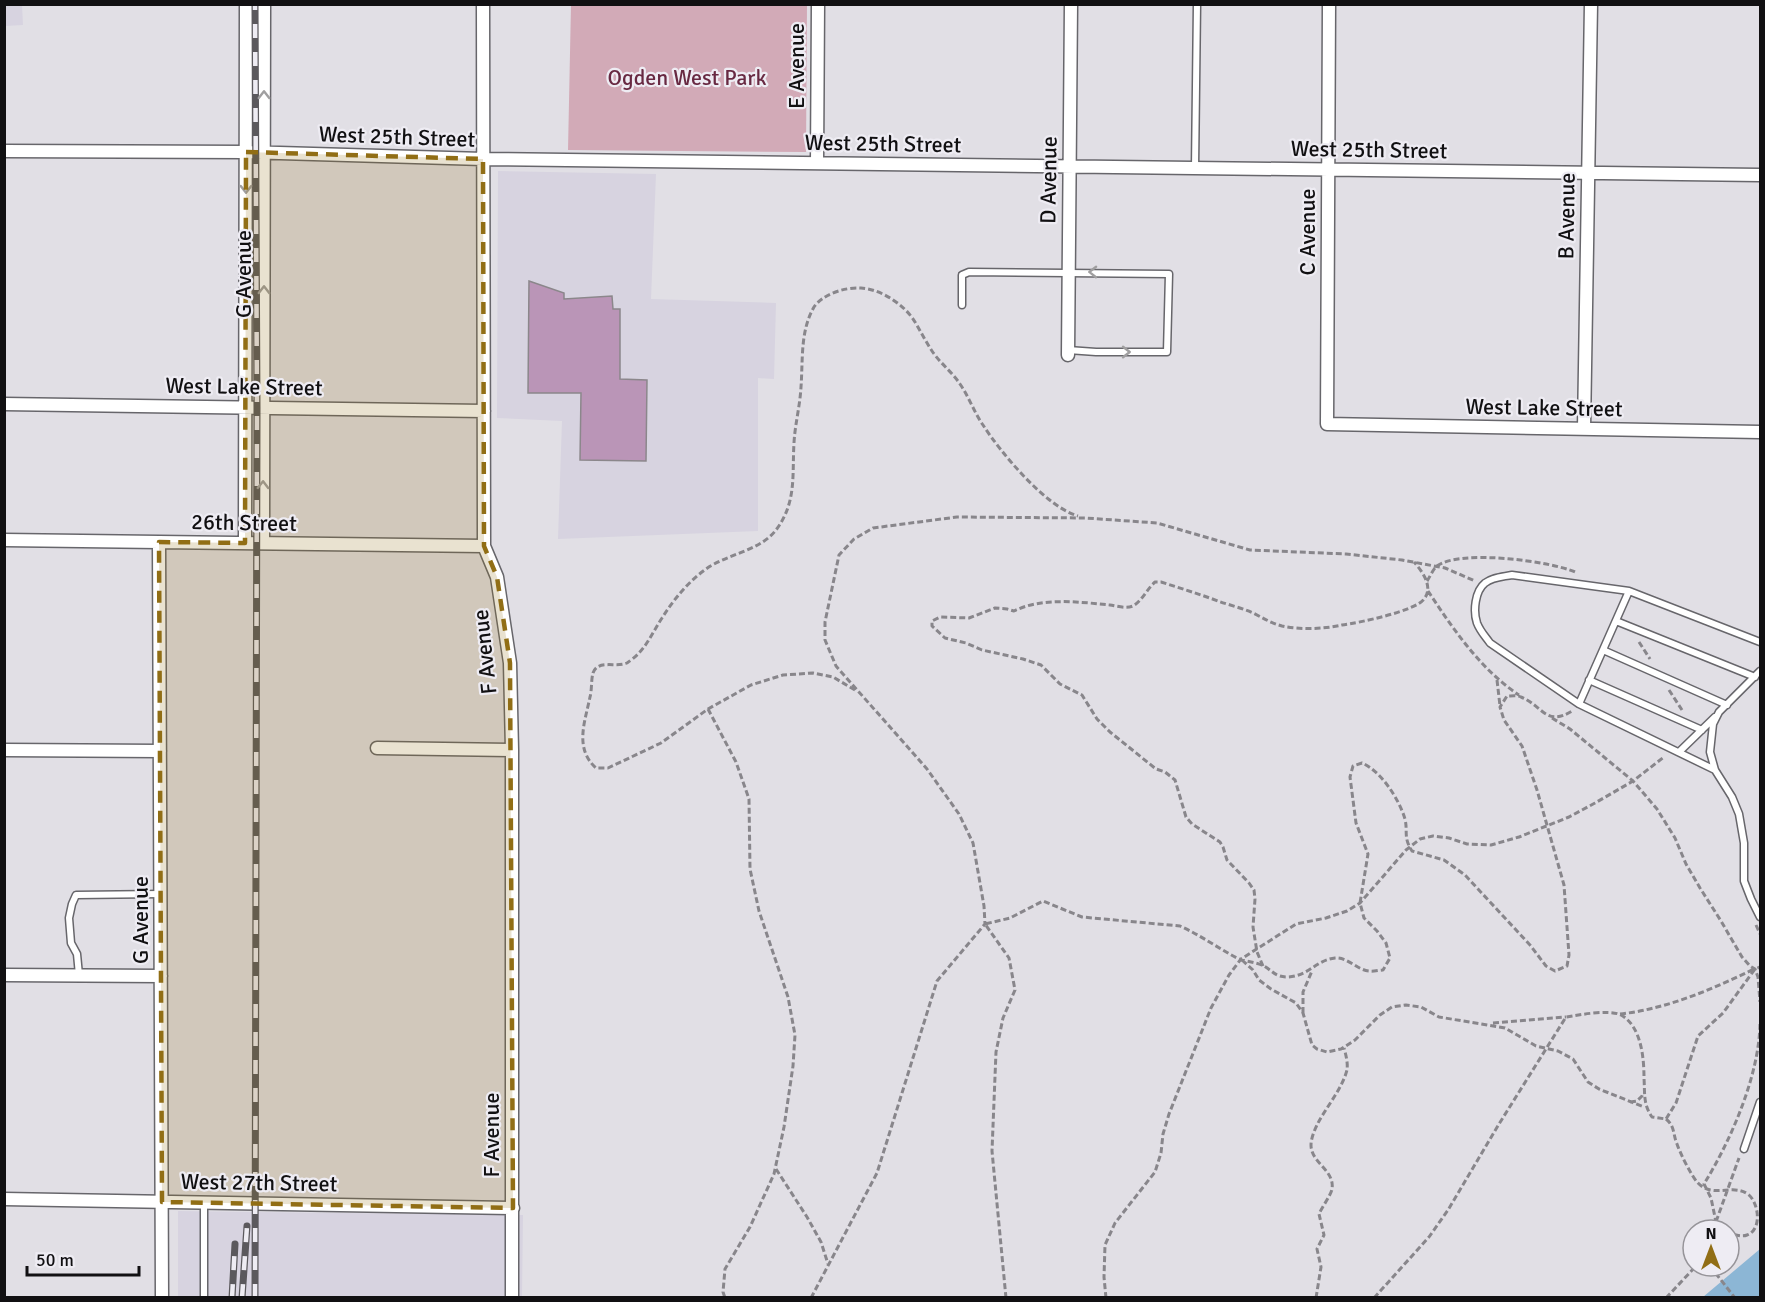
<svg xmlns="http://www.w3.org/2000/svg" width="1765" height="1302" viewBox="0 0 1765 1302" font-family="Signika,sans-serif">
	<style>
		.built { fill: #d7d3e0 }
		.green { fill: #d2aab7 }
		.water { fill: #8cb6d5 }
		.building { fill: #ba95b7; stroke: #8b878b; stroke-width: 1.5 }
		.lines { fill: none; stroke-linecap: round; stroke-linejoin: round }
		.lane-casing { stroke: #67666b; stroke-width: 9 }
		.street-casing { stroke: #67666b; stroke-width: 15 }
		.path { stroke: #88868b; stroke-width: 3; stroke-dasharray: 6 3; stroke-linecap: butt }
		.lane { stroke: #fff; stroke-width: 6 }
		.street { stroke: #fff; stroke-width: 12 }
		.rail-casing { stroke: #5b595d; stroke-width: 7 }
		.rail { stroke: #eeecf3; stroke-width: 4.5; stroke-dasharray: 14; stroke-linecap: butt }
		.oneway { stroke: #a09fa0 }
		.marked { fill: #916e15; fill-opacity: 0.2; stroke: #916e15; stroke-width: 4.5; stroke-dasharray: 12 8; stroke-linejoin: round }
		.labels { text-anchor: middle; stroke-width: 4.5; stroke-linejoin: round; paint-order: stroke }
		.street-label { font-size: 22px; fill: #111012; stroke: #eeecf3 }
		.park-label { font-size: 22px; fill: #682942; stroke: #eeecf3 }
	</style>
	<rect width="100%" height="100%" fill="#e1dfe5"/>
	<path class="built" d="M4,5H22L23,25L5,26Z
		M498,171L656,174L651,299L776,303L774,379L758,378V531L558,539L562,421L497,418Z
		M178,1211L523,1215L522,1297H178Z"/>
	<path class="green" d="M571,5H807L806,152L568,150Z"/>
	<path class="water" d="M1760,1249V1297H1703Z"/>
	<path class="building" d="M529,281L564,293V299L612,296L613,309H620V379L647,380L646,461L580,460L581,393H528Z"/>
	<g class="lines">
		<defs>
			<path id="lane" d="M1195,168L1197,4
				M962,305V275L969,272L1169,274L1167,352H1096L1068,350
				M1616,621L1755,677
				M1603,650L1727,705
				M1760,671L1719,712L1713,724L1710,752L1715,770L1732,797L1739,814L1744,843V881L1751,899L1760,917
				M1589,680L1702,730
				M1579,704L1629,591
				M1679,752L1715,717
				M1715,770L1579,704L1490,643C1485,636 1480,631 1477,623C1473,611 1475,591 1485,583C1493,577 1502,577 1512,575L1629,591L1760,642
				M79,975L77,954L71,943L69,918L72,904L76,895L161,894
				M1744,1149L1760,1102
				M204,1203V1298"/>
			<path id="street" d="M483,4L484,546L497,577L510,663L512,750V1298
				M1329,4L1327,424L1760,432
				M4,151L246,152L483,159L1760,175
				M817,163L818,4
				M1068,355L1071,4
				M4,404L484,411
				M1584,428L1591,4
				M4,540L484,546
				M159,542L162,1298
				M245,543L246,4
				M263,543L264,4
				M377,748L512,750
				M4,750L160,751
				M4,975L161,976
				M4,1199L513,1208"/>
		</defs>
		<use href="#lane" class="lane-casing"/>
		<use href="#street" class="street-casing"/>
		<path class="path" d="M1427,581C1430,577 1433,569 1437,566C1460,549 1550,561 1575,572
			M1428,591C1453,629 1481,670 1519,695
			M1639,642L1650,659
			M1497,680L1500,706
			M855,690L833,677L813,673L783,675L751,685L708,709L661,743L608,768H596C574,748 585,722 590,697C592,690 591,680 593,673C598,659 616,668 627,663C630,661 635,657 638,654C648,644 654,630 662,618C674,599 688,582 706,569C727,554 760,551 776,530C797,502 792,475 794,443C795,424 800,406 801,387C803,360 800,331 814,307C823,294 845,287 861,288C881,289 905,305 915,322C921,332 926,342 932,351C940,363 952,372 960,384C969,397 974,412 983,425C1001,453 1046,507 1078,516
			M1669,690L1682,710
			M708,709L736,762L749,799L750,869L759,911L788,997L795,1035L793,1066L784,1127L774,1174L750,1227L725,1269L723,1292L725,1298
			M1552,718L1570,729L1633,781L1657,809L1675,838L1686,864L1700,888L1721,921L1742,957L1750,966L1755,969L1758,977L1760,1002
			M1756,925L1760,934
			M1242,960L1253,970L1259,980L1271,989L1296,1003L1303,1013L1312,1045L1317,1049L1327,1052L1341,1049L1355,1040L1380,1015L1392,1007L1406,1005L1421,1007L1439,1017L1505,1028L1536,1046L1558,1051L1573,1059L1588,1082L1599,1089L1644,1107
			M1263,966L1257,952L1253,927L1255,899L1254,890L1249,883L1227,860L1223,847L1220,842L1192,824L1186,817L1175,780L1165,772L1156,769L1110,732L1097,719L1082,695L1060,684L1041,665L1023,659L982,650L966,643L945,638L932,626V621L940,617L969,618L995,608L1007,609L1014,611C1042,597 1079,602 1110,605C1117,606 1126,609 1133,606C1142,601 1147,589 1155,582H1161C1180,588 1199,594 1218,601C1229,605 1242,608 1253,613C1263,618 1271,623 1282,626C1300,630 1324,629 1342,625C1358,623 1416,611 1424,599C1434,587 1422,571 1414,562
			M1303,1013V992L1312,971
			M1620,1014C1667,1009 1713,989 1754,969
			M1493,1023L1566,1017
			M1630,1102L1637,1101L1642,1096L1643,1093
			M1666,1119C1675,1126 1673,1135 1677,1144C1680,1153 1691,1175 1697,1182C1713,1200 1733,1182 1749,1195C1759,1204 1762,1230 1747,1235C1742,1237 1735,1235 1729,1233
			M776,1169L807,1217L821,1242L828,1264
			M1713,1230L1739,1158
			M1723,1230L1716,1222L1711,1198L1704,1184C1731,1140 1759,1076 1760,1024
			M1710,1266L1735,1298
			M811,1298L877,1173L937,981L985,924L984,906L973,843L959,814L927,769L836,666L825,640V622L839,555L854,539L873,528L957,517L1086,518L1157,523L1250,550L1346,554L1402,560L1445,568L1475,581
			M1006,1298L992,1151L996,1052L1003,1018L1015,990L1009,958L985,924L1010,918L1043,901L1082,917L1180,926C1200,935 1218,948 1237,958C1246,962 1256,962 1264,966C1274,972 1275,977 1288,977C1309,976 1316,960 1335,958C1348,957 1357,970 1369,971C1373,972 1379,970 1383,970L1390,958L1386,943L1377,931L1364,918L1360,903L1368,854L1356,823L1350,777L1353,766L1362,763C1381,771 1399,799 1405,819C1408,832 1403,837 1412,851L1444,860L1465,875L1530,945L1546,966L1555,971L1567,966L1569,955L1564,885L1537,790L1522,746L1504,720L1500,707L1507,696C1511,696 1517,695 1521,697C1543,706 1546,727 1572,711
			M1106,1298L1104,1277L1105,1245L1115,1223L1155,1172L1161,1153L1163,1134L1169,1114L1211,1008L1229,975L1241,959L1296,924L1326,918L1347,911L1360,903L1406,850L1420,839L1433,836L1449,838L1467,844L1491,845L1519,837L1569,817L1595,803L1633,781L1664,757
			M1316,1298L1321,1267L1317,1249L1324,1235L1319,1214C1322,1207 1331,1195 1332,1189C1335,1170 1311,1163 1311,1145C1311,1138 1315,1129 1318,1123C1327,1106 1342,1089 1347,1070C1348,1063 1346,1055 1344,1048
			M1374,1298L1429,1237L1448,1210L1499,1124L1566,1017C1579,1015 1609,1009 1621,1015C1641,1026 1644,1057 1644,1078C1645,1094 1643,1104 1652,1117L1666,1119L1676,1103L1698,1036L1723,1013L1755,969L1760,967
			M1666,1298L1696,1266"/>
		<use href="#lane" class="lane"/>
		<use href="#street" class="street"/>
		<defs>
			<path id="rail" d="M232,1298L235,1244
				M242,1298L247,1226
				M255,1298L257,407L255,4"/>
		</defs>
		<use href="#rail" class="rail-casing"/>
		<use href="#rail" class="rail"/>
	</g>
	<defs><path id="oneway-chevron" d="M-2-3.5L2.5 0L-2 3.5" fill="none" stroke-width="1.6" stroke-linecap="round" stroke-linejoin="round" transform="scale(1.5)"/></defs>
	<g class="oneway">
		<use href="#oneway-chevron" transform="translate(264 95) rotate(-90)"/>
		<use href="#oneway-chevron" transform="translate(246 189) rotate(90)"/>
		<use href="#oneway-chevron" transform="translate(1093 272) rotate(-179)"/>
		<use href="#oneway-chevron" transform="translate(264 290) rotate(-90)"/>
		<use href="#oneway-chevron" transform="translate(1126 352)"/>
		<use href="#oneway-chevron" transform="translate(263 485) rotate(-89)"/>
	</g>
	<path class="marked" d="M246,152L483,159L484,546L497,577L510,663L513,1208L162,1202L159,542L245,543Z"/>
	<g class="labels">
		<g class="street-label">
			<text transform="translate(796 66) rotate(-90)" y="8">E Avenue</text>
			<text transform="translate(397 136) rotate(2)" y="8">West 25th Street</text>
			<text transform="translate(883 143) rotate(1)" y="8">West 25th Street</text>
			<text transform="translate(1369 149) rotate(1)" y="8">West 25th Street</text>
			<text transform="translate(1048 180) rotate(-89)" y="8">D Avenue</text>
			<text transform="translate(1566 216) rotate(-89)" y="8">B Avenue</text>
			<text transform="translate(1307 232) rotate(-90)" y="8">C Avenue</text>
			<text transform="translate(243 274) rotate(-90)" y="8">G Avenue</text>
			<text transform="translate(244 386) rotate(1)" y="8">West Lake Street</text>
			<text transform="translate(1544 407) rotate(1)" y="8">West Lake Street</text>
			<text transform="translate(244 522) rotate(1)" y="8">26th Street</text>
			<text transform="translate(484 652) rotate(-96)" y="8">F Avenue</text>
			<text transform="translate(140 920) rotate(-90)" y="8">G Avenue</text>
			<text transform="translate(491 1135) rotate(-90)" y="8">F Avenue</text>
			<text transform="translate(259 1182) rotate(1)" y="8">West 27th Street</text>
		</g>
		<g class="park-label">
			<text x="687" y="85">Ogden West Park</text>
		</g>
	</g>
	<rect width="1765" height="1302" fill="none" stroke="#111012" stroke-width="12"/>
	<g transform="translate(1711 1248)"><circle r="28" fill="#eeecf3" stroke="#969499" stroke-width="1.5"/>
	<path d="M0-4.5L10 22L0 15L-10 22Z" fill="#916e15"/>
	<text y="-9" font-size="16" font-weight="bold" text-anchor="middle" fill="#111012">N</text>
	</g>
	<path d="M27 1266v9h112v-9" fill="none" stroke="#111012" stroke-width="3"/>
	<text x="36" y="1266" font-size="18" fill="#111012" stroke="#eeecf3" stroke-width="4.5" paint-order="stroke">50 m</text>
</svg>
